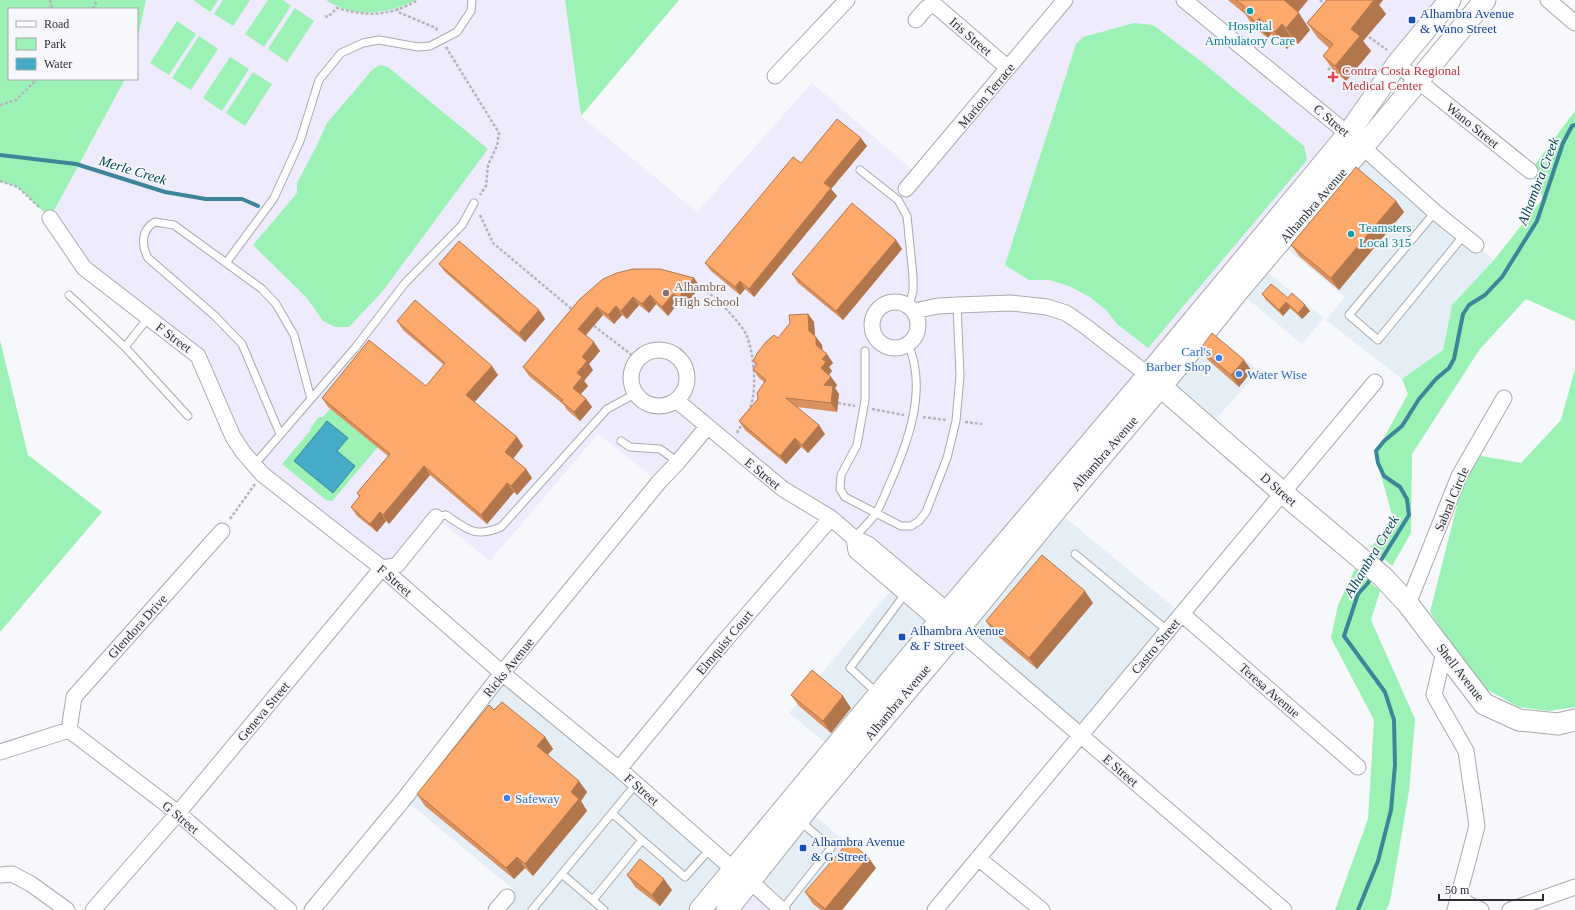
<svg xmlns="http://www.w3.org/2000/svg" width="1575" height="910" viewBox="0 0 1575 910" font-family="Georgia,serif">
	<style>
		.built { fill: #e5edf5 }
		.education { fill: #eeebfd }
		.green { fill: #9cf1b5 }
		.water { fill: #44acc7; stroke: #3d869a }
		.lines { fill: none; stroke-linecap: round; stroke-linejoin: round }
		.stream { stroke: #3d869a; stroke-width: 4 }
		.lane-casing { stroke: #a8aaac; stroke-width: 9 }
		.street-casing { stroke: #a8aaac; stroke-width: 17 }
		.secondary-casing { stroke: #a8aaac; stroke-width: 23 }
		.path { stroke: #b4b5b8; stroke-width: 2.5; stroke-dasharray: 3 2; stroke-linecap: butt }
		.lane { stroke: #fff; stroke-width: 7 }
		.street { stroke: #fff; stroke-width: 15 }
		.secondary { stroke: #fff; stroke-width: 21 }
		.wall { fill: #da915d }
		.shaded-wall { fill: #b2764c }
		.building { fill: #fea96c; stroke: #b2764c }
		.culture-dot { fill: #0f9aa8; stroke: #f6f8fb; stroke-width: 1.5 }
		.transit-dot { fill: #1a4fb4; stroke: #f6f8fb; stroke-width: 1.5 }
		.health-dot { fill: #e0444e; stroke: #f6f8fb; stroke-width: 1.5 }
		.education-dot { fill: #8d6e63; stroke: #f6f8fb; stroke-width: 1.5 }
		.shop-dot { fill: #3f7fe0; stroke: #f6f8fb; stroke-width: 1.5 }
		.labels { text-anchor: middle; stroke-width: 3.5; stroke-linejoin: round; paint-order: stroke }
		.transit-label { font-size: 13px; fill: #164399; stroke: #f6f8fb; text-anchor: start }
		.culture-label { font-size: 13px; fill: #0d838f; stroke: #f6f8fb }
		.street-label { font-size: 13px; fill: #2e2f30; stroke: #f6f8fb }
		.health-label { font-size: 13px; fill: #be3a42; stroke: #f6f8fb; text-anchor: start }
		.education-label { font-size: 13px; fill: #785e54; stroke: #f6f8fb; text-anchor: start }
		.shop-label { font-size: 13px; fill: #366cbe; stroke: #f6f8fb; text-anchor: start }
		.water-label { font-size: 14px; font-style: italic; fill: #054553; stroke: #f6f8fb }
	</style>
	<rect width="100%" height="100%" fill="#f6f8fb"/>
	<path class="built" d="M1363,147L1435,212L1494,260L1452,305L1443,350L1402,379L1326,320L1345,297L1280,243Z
		M1260,266L1324,318L1302,344L1238,291Z
		M1209,329L1259,371L1208,428L1161,387Z
		M1056,510L1182,614L1081,736L958,630Z
		M895,585L939,622L833,749L789,713Z
		M502,673L733,869L700,910H496L513,889L404,799Z
		M807,809L876,868L842,910H782L751,882Z"/>
	<path class="education" d="M146,0H565L581,116L697,212L812,83L918,175L1065,0H1450L948,611L707,427L659,482L598,434L490,561L436,518L397,565L382,568L243,452L198,356L84,268L50,218L125,79H137V41Z
		M751,882L782,910H727Z"/>
	<path class="green" d="M0,0H146L137,41V9H9V79H125L50,218L18,187L0,181Z
		M193,0H218L210,12Z
		M223,0H250L233,26L214,14Z
		M268,0H283L291,6L264,47L245,34Z
		M326,0H416C388,14 354,19 326,0Z
		M565,0H679L581,116Z
		M295,8L314,21L287,62L268,49Z
		M177,21L196,34L169,75L150,63Z
		M1134,23L1153,25L1202,62L1304,146L1307,160L1148,348L1117,324L1106,310L1090,297L1069,286L1049,280H1029L1005,265L1076,44L1083,37Z
		M199,36L218,49L191,90L172,78Z
		M230,57L249,69L222,111L203,98Z
		M380,65L388,67L488,149L382,292L349,327H335L323,321L307,298L253,245L297,193V183L316,147L327,123L373,69Z
		M253,72L272,84L245,126L226,113Z
		M1575,111V321L1526,299L1480,349L1412,454L1411,533L1392,566L1371,547L1394,522L1375,454L1408,394L1402,379L1443,350L1452,305L1494,260L1543,198L1530,171Z
		M0,340L28,455L102,512L0,632Z
		M1575,369V707L1549,711L1519,707L1486,689L1461,659L1430,612L1464,478L1476,455L1521,463L1561,420Z
		M330,409L378,447L332,501L326,500L282,464L310,431L311,427L319,417H323Z
		M1355,569L1380,591L1371,620L1415,719L1409,791L1390,902L1386,910H1335L1368,819L1374,720L1331,638L1338,605Z"/>
	<path class="water" d="M327,421L348,438L337,451L355,466L333,493L294,461Z"/>
	<g class="lines">
		<path class="stream" d="M0,155L76,164L165,192L206,199H242L258,206
			M1378,565L1409,515L1407,499L1400,487L1384,476L1378,463L1376,451L1384,441L1402,426L1419,399L1436,379L1449,368L1454,359L1463,314L1469,305L1485,295L1502,277L1537,221L1563,143L1572,126L1575,125
			M1358,910L1378,861L1391,810L1395,765L1394,720L1385,692L1344,636L1358,594L1368,583L1372,576"/>
		<defs>
			<path id="lane" d="M860,170L898,200L907,216L913,276V291L909,306
				M1435,212L1349,315L1378,340L1464,235
				M226,263L274,198L300,141L319,80L341,53L363,43L379,40L418,47L430,46L457,32L471,11L472,0
				M69,295L125,347L188,416
				M125,347L148,318
				M865,351V400L857,445L841,475L840,489L845,497L901,526H911L919,521L926,512L947,458L956,421L960,376L957,305
				M280,434L242,344L215,316L148,258C141,245 141,230 155,222L174,225L262,289L276,304L294,335L311,399
				M621,441L630,447L660,449L678,462
				M254,465L355,348L405,283L462,225L474,203
				M436,517L446,515C468,530 475,538 501,527L607,409L635,394
				M854,538C861,530 870,522 876,513C881,505 885,494 889,485C908,443 928,389 908,344
				M1075,554L1168,631
				M877,693L850,668L905,594
				M612,813L642,840
				M562,874L604,910
				M593,900L642,840L685,877L710,849
				M532,910L636,784
				M782,910L831,848L800,821"/>
			<path id="street" d="M1184,0L1348,134L1435,212L1476,245
				M1548,0L1575,23
				M916,20C922,14 927,3 936,6L1008,68
				M1397,64L1530,171
				M775,76L847,0
				M906,189L1065,0
				M50,218L84,268L198,356L233,437L243,452L262,474L382,568L502,673L619,769L733,869L751,882L782,910
				M872 325a23 23 0 1 1 46 0a23 23 0 1 1-46 0Z
				M914,311L938,306L957,305L1011,303L1047,307L1066,313L1085,326L1148,375
				M631 378a28 28 0 1 1 56 0a28 28 0 1 1-56 0Z
				M676,400L783,489L831,518L854,538L868,544L948,611L952,620
				M854,538L856,551L939,622L958,630L1284,910
				M1408,604L1459,476L1504,398
				M1182,614L1358,767
				M1444,652L1434,695L1466,751L1477,826L1455,910
				M69,730L178,813L289,910
				M69,730L74,697L222,531
				M0,752L69,730
				M619,769L722,644L831,518
				M978,858L1042,910
				M0,875L12,874L31,884L67,910
				M1459,896L1468,904L1481,910
				M93,910L178,813L382,568L397,565L436,517
				M312,910L404,799L502,673L659,482L678,462L707,427
				M496,910L507,897
				M935,910C1081,734 1228,558 1375,382
				M1510,910L1575,887"/>
			<path id="secondary" d="M1151,378L1283,493L1383,577L1408,604L1484,704L1519,720L1558,724L1575,720
				M700,910L948,611L1148,375L1348,134L1397,64L1450,0
				M727,910L807,809L958,630L1056,510L1183,360L1238,291L1309,207L1363,147L1485,0"/>
		</defs>
		<use href="#lane" class="lane-casing"/>
		<use href="#street" class="street-casing"/>
		<use href="#secondary" class="secondary-casing"/>
		<path class="path" d="M50,0L52,9
			M1320,0L1326,5
			M397,8L398,12L436,28L438,32
			M93,9L97,0
			M325,16L328,17L337,8C368,17 390,16 418,0
			M1365,34L1387,50
			M446,47L499,133L497,146L488,165L486,186L480,195
			M1328,70L1332,65
			M0,105L16,100L37,79
			M0,181L18,187L40,208
			M480,215L493,243L574,311
			M698,286C710,290 740,322 746,334C754,352 758,393 749,410
			M594,326L637,359
			M838,403L855,406
			M872,409L904,415
			M923,417L946,420
			M965,422L982,424
			M737,433L743,422
			M230,519L255,484"/>
		<use href="#lane" class="lane"/>
		<use href="#street" class="street"/>
		<use href="#secondary" class="secondary"/>
	</g>
	<path class="wall" d="M1228,0H1308L1297,12L1310,30L1298,44L1294,41L1287,49L1271,34L1268,38L1254,27L1245,14Z
		M1325,0H1383L1379,5L1386,14L1363,41L1371,51L1346,81L1334,71L1323,56L1329,48L1318,38L1307,23L1326,1Z
		M867,146L831,189L837,196L754,297L745,289L740,295L711,271L705,263L801,163Z
		M1396,201L1404,212L1339,290L1299,256L1291,245Z
		M896,240L902,249L843,320L798,283L792,274Z
		M439,264L539,310L545,319L525,342L445,272Z
		M694,278L700,287L685,305L679,302L668,316L656,304L649,313L639,305L627,319L622,315L614,324L603,315L586,335L600,351L589,364L593,370L584,381L588,386L581,394L586,399L592,407L580,421L567,410L564,405L529,376L523,367L580,299Z
		M1262,294L1288,298L1310,311L1302,319L1290,308L1283,316L1266,300Z
		M808,314L814,322L815,336L822,345V350L833,363L829,367L832,371L829,375L831,377L837,385L835,388L839,394L837,412L797,407L825,434L808,453L801,447L786,464L745,430L739,421L758,399L764,382L759,378L753,369L756,365L753,361Z
		M397,321L498,375L474,402L517,437L523,446L513,459L526,469L532,478L517,495L514,492L487,524L430,475L389,524L386,521L377,532L357,516L351,507L359,497L357,493L388,456L328,407L322,398L426,386L444,365L403,330Z
		M1200,349L1252,371L1239,387L1208,360Z
		M1093,603L1037,669L994,633L986,621Z
		M791,695L851,708L831,733L799,706Z
		M494,710L545,737L553,749L548,755L587,792L581,801L587,811L533,876L525,868L514,879L425,806L417,794Z
		M876,868L842,910H821L813,904L805,892Z
		M627,875L672,890L660,906L635,887Z"/>
	<path class="shaded-wall" d="M1283,0H1308L1295,16Z
		M1373,0H1383L1379,5L1386,14L1363,41L1371,51L1346,81L1335,66L1351,29Z
		M1299,13L1310,30L1298,44L1286,28Z
		M1259,18L1271,34L1268,38L1256,22Z
		M1282,24L1294,41L1287,49L1275,32Z
		M861,138L867,146L831,189L837,196L754,297L749,289L824,183Z
		M1396,201L1404,212L1339,290L1331,278Z
		M896,240L902,249L843,320L836,311Z
		M694,278L700,287L685,305L679,297Z
		M740,281L745,289L740,295L735,287Z
		M673,294L679,302L668,316L662,307Z
		M650,295L656,304L649,313L642,304Z
		M633,297L639,305L627,319L621,311Z
		M1286,302L1290,308L1283,316L1279,310Z
		M1305,305L1310,311L1302,319L1298,313Z
		M616,306L622,315L614,324L608,315Z
		M597,307L603,315L584,337L578,329Z
		M539,310L545,319L525,342L519,333Z
		M808,314L814,322L815,339L809,331Z
		M816,337L822,345L823,354L816,345Z
		M594,342L600,351L589,364L593,370L584,381L588,386L579,396L573,388L582,357Z
		M827,354L833,363L829,367L832,371L827,377L821,368L822,359Z
		M1244,360L1252,371L1239,387L1231,375Z
		M492,366L498,375L473,404L466,395Z
		M831,377L837,385L835,388L839,394L837,412L831,403L824,385Z
		M586,399L592,407L580,421L574,412Z
		M819,425L825,434L808,453L802,445Z
		M517,437L523,446L511,461L505,452Z
		M795,438L801,447L786,464L780,456Z
		M424,466L430,475L389,524L383,515Z
		M526,469L532,478L517,495L511,486Z
		M507,483L514,492L487,524L481,515Z
		M380,512L386,521L377,532L370,524Z
		M1085,591L1093,603L1037,669L1029,658Z
		M843,696L851,708L831,733L823,721Z
		M545,737L553,749L545,757L537,746Z
		M579,781L587,792L581,801L587,811L533,876L525,864L571,792Z
		M517,857L525,868L514,879L506,868Z
		M868,857L876,868L842,910H826L825,909Z
		M664,879L672,890L660,906L652,895Z"/>
	<path class="building" d="M1236,0H1284L1299,13L1286,28L1282,24L1275,32L1259,18L1256,22L1242,10L1245,7Z
		M1327,0H1374L1351,29L1360,36L1335,66L1323,56L1333,44L1307,23Z
		M837,119L861,138L824,183L831,188L749,289L740,281L735,287L705,263L793,157L801,163Z
		M1356,167L1396,201L1331,278L1291,245Z
		M852,203L896,240L836,311L792,274Z
		M459,241L539,310L519,333L439,264Z
		M633,269H660L694,278L679,297L673,294L662,307L650,295L642,304L633,297L621,311L616,306L608,315L597,307L578,329L594,342L582,357L587,361L577,373L582,377L573,388L586,399L574,412L561,401L563,400L523,367L580,299L603,279L617,273Z
		M1271,284L1288,298L1292,293L1305,305L1298,313L1286,302L1279,310L1262,294Z
		M415,300L492,366L466,395L517,437L505,452L526,469L511,486L507,483L481,515L424,466L383,515L380,512L370,524L351,507L360,496L357,493L390,454L322,398L369,340L426,386L445,363L397,321Z
		M808,314L809,331L816,337V345L827,354L822,359L826,362L821,368L831,377L824,385L833,386L831,403L786,398L819,425L802,445L795,438L780,456L739,421L758,399L757,393L766,380L753,369L757,364L753,361L758,352L766,342L774,335L778,338L790,323L789,315Z
		M1212,333L1244,360L1231,375L1200,349Z
		M1042,555L1085,591L1029,658L986,621Z
		M812,670L843,696L823,721L791,695Z
		M502,702L545,737L537,746L579,781L571,792L579,799L525,864L517,857L506,868L417,794L489,705L494,710Z
		M849,841L868,857L825,909L805,892Z
		M640,859L664,879L652,895L627,875Z"/>
	<g class="culture-dot">
		<circle cx="1250" cy="11" r="4"/>
		<circle cx="1351" cy="234" r="4"/>
	</g>
	<g class="transit-dot">
		<rect x="1408" y="16" width="8" height="8" rx="2"/>
		<rect x="898" y="633" width="8" height="8" rx="2"/>
		<rect x="799" y="844" width="8" height="8" rx="2"/>
	</g>
	<path class="health-dot" d="M1331 71h4v4h4v4h-4v4h-4v-4h-4v-4h4z"/>
	<circle class="education-dot" cx="666" cy="293" r="4"/>
	<g class="shop-dot">
		<circle cx="1219" cy="358" r="4"/>
		<circle cx="1239" cy="374" r="4"/>
		<circle cx="507" cy="798" r="4"/>
	</g>
	<g class="labels">
		<g class="transit-label">
			<text x="1420" y="18">Alhambra Avenue<tspan x="1420" dy="15">&amp; Wano Street</tspan></text>
			<text x="910" y="635">Alhambra Avenue<tspan x="910" dy="15">&amp; F Street</tspan></text>
			<text x="811" y="846">Alhambra Avenue<tspan x="811" dy="15">&amp; G Street</tspan></text>
		</g>
		<g class="culture-label">
			<text x="1250" y="30">Hospital<tspan x="1250" dy="15">Ambulatory Care</tspan></text>
			<text x="1359" y="232" text-anchor="start">Teamsters<tspan x="1359" dy="15">Local 315</tspan></text>
		</g>
		<g class="street-label">
			<text transform="translate(971 36) rotate(41)" y="5">Iris Street</text>
			<text transform="translate(986 95) rotate(-50)" y="5">Marion Terrace</text>
			<text transform="translate(1332 120) rotate(40)" y="5">C Street</text>
			<text transform="translate(1473 125) rotate(39)" y="5">Wano Street</text>
			<text transform="translate(1313 205) rotate(-49)" y="5">Alhambra Avenue</text>
			<text transform="translate(174 337) rotate(37)" y="5">F Street</text>
			<text transform="translate(1104 453) rotate(-49)" y="5">Alhambra Avenue</text>
			<text transform="translate(763 473) rotate(39)" y="5">E Street</text>
			<text transform="translate(1279 489) rotate(41)" y="5">D Street</text>
			<text transform="translate(1451 499) rotate(-67)" y="5">Sabral Circle</text>
			<text transform="translate(395 580) rotate(41)" y="5">F Street</text>
			<text transform="translate(137 626) rotate(-48)" y="5">Glendora Drive</text>
			<text transform="translate(724 642) rotate(-50)" y="5">Elmquist Court</text>
			<text transform="translate(1155 646) rotate(-50)" y="5">Castro Street</text>
			<text transform="translate(508 667) rotate(-51)" y="5">Ricks Avenue</text>
			<text transform="translate(1461 672) rotate(52)" y="5">Shell Avenue</text>
			<text transform="translate(1270 690) rotate(41)" y="5">Teresa Avenue</text>
			<text transform="translate(897 702) rotate(-50)" y="5">Alhambra Avenue</text>
			<text transform="translate(263 711) rotate(-50)" y="5">Geneva Street</text>
			<text transform="translate(1121 770) rotate(41)" y="5">E Street</text>
			<text transform="translate(642 789) rotate(41)" y="5">F Street</text>
			<text transform="translate(181 817) rotate(40)" y="5">G Street</text>
		</g>
		<g class="health-label">
			<text x="1342" y="75">Contra Costa Regional<tspan x="1342" dy="15">Medical Center</tspan></text>
		</g>
		<g class="education-label">
			<text x="674" y="291">Alhambra<tspan x="674" dy="15">High School</tspan></text>
		</g>
		<g class="shop-label">
			<text x="1211" y="356" text-anchor="end">Carl's<tspan x="1211" dy="15">Barber Shop</tspan></text>
			<text x="1247" y="379">Water Wise</text>
			<text x="515" y="803">Safeway</text>
		</g>
		<g class="water-label">
			<text transform="translate(133 170) rotate(17)" y="5">Merle Creek</text>
			<text transform="translate(1538 181) rotate(-69)" y="5">Alhambra Creek</text>
			<text transform="translate(1371 556) rotate(-59)" y="5">Alhambra Creek</text>
		</g>
	</g>
	<rect x="8" y="8" width="130" height="72" fill="#f6f8fb" stroke="#a6a8aa"/>
	<rect x="16" y="21" width="20" height="6" fill="#ffffff" stroke="#a6a8aa"/>
	<text x="44" y="28" font-size="12" fill="#2e2f30">Road</text>
	<rect x="16" y="38" width="20" height="12" fill="#9cf1b5" stroke="#a6a8aa"/>
	<text x="44" y="48" font-size="12" fill="#2e2f30">Park</text>
	<rect x="16" y="58" width="20" height="12" fill="#44acc7" stroke="#a6a8aa"/>
	<text x="44" y="68" font-size="12" fill="#2e2f30">Water</text>
	<path d="M1439 894v6h104v-6" fill="none" stroke="#2e2f30" stroke-width="2"/>
	<text x="1445" y="894" font-size="12" fill="#2e2f30" stroke="#f6f8fb" stroke-width="3" paint-order="stroke">50 m</text>
</svg>
